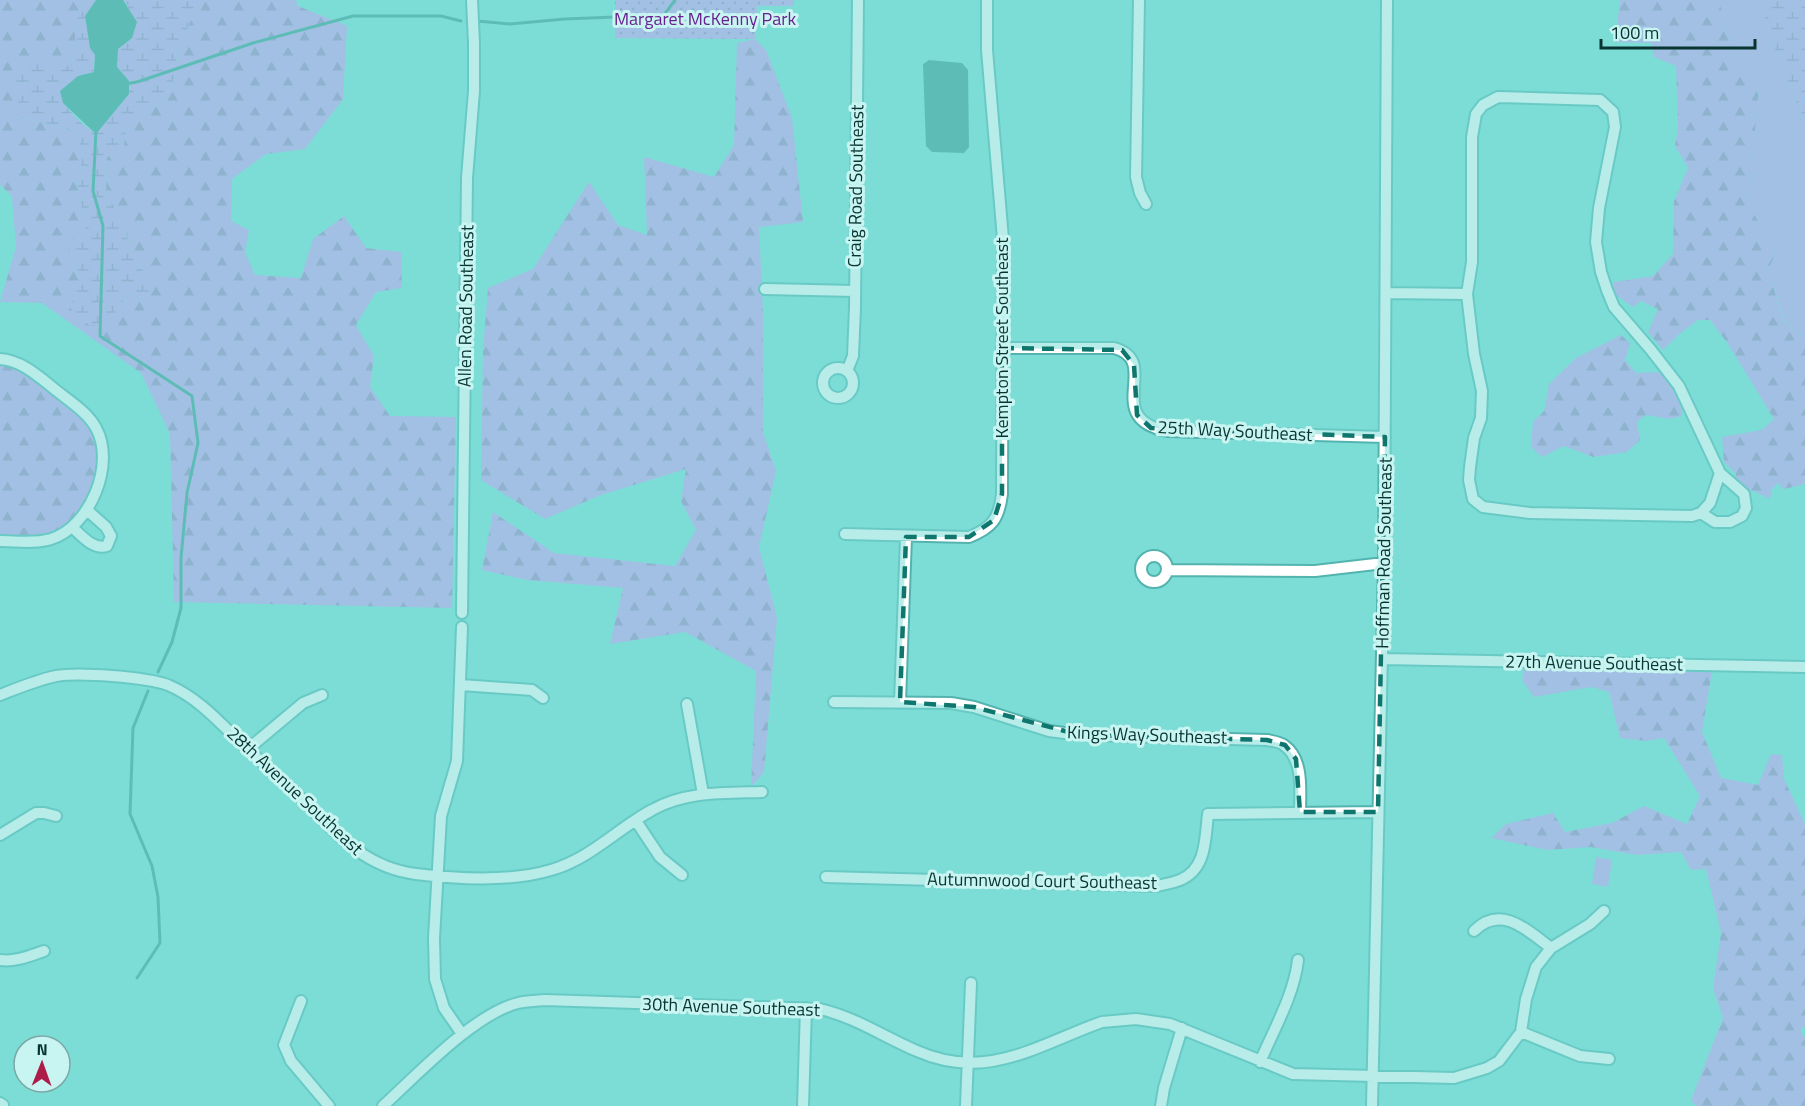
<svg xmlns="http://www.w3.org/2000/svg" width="1805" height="1106" viewBox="0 0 1805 1106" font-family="'Titillium Web',sans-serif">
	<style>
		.grass { fill: #cf9ef2 }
		.forest { fill: url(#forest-firs) }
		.wetland { fill: url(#wetland-marsh) }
		.park { fill: url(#park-dots) }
		.water { fill: #3a9691 }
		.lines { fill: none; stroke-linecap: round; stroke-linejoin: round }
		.stream { stroke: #3a9691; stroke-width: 3 }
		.minor-casing { stroke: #53b4af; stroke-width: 14 }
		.minor { stroke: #fff; stroke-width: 10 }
		.marked { fill: none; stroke: #0f766e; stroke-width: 4.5; stroke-dasharray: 12 8; stroke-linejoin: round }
		.labels { text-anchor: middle; stroke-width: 6; stroke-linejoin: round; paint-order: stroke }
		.park-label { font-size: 18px; fill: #692190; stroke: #c8f5f1 }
		.street-label { font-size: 18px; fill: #083432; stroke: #c8f5f1 }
	</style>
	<defs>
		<pattern id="forest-firs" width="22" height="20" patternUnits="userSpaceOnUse" patternTransform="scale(1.5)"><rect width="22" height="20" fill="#cf9ef2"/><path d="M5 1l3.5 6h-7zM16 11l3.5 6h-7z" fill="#a682c5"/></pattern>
		<pattern id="wetland-marsh" width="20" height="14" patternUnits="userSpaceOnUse" patternTransform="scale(1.5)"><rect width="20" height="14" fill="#cf9ef2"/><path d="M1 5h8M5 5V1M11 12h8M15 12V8" fill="none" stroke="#a682c5"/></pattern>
		<pattern id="park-dots" width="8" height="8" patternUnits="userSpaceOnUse" patternTransform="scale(1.5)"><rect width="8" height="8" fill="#cf9ef2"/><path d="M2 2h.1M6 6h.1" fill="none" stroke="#a682c5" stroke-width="1.8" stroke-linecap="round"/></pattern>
	</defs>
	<rect width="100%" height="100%" fill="#7cddd7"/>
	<path class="grass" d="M1719,0H1759L1776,52L1805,124V338L1785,322L1768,270L1775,254L1748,202L1760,79L1732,53Z
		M1596,857L1612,860L1608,887L1592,884Z"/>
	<path class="forest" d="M0,0H84L78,13L72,66H45L20,117L74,131L83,150L78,187L86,231L67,242L81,279L110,319L128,295L146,297L156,286L132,257L126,232L106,191L107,157L123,149L127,127L165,98L175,76L177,52L196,8L195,0H296L298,6L347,26L343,99L305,149L266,154L232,179L231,221L249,230L245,252L255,275L301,278L313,239L344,216L366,248L401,252L402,288L376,292L356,325L374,356L370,387L390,416L456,417L452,608L174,602L170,434L141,373L42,303L0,302L16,247L12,196L0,185Z
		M1620,0H1719L1732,53L1760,79L1748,202L1775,254L1768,270L1784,322L1805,338V484L1784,489L1778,483L1772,489L1770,499L1754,491L1733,487L1736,474L1724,462L1722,437L1762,430L1774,419L1728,344L1710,320H1698L1678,335L1663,350L1648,332L1658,309L1641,301L1633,307L1614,294V282L1653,276L1673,254L1674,201L1688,168L1675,146L1678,127L1676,66L1654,57L1651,43L1615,42Z
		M755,39L766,50L792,118L803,222L759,227L763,311V432L776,471L759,547L777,618L764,772L751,787L756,671L685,632L610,644L623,588L527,580L482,570L493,512L554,553L675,566L696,530L681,501L686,469L601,495L545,519L481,480L483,350L488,288L533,269L589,182L618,225L647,235L644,157L714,177L734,145L737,43Z
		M1621,335L1630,343L1625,360L1636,373L1659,372L1679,393L1682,416L1669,419L1646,415L1637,422L1640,440L1627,452L1593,457L1564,446L1542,457L1531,447L1533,422L1544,411L1549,384L1576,358Z
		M0,359L17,364L89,418L102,463L87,510L52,539L0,540Z
		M1526,662L1713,665L1702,732L1721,778L1758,785L1771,754L1782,755L1784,779L1805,824V1027L1800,1030L1805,1037V1106H1696L1691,1100L1723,1018L1713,988L1721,933L1706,869L1691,870L1681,852L1637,855L1590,847L1547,850L1491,838L1506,824L1553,813L1565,832L1612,823L1644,806L1687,824L1700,796L1664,738L1646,741L1620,738L1609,692L1591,687L1534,697L1522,680Z"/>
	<path class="wetland" d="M84,0H96L85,16L90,47L95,55L94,72L78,76L63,103L79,121L96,134L129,94V81L117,67L118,49L132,38L128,6L123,0H195L196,8L177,52L175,76L165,98L127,127L123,149L107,157L106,191L126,232L132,257L156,286L146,297L128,295L110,319L90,326L70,308L81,279L67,242L86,231L78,187L83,150L74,131L20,117L15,75L35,55L45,66H72L78,13Z
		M1759,0H1805V124L1776,52Z"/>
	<path class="park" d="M615,0H794V6H757L755,39H738L615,38Z"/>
	<path class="water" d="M96,0H123L137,22L132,38L118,49L117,67L129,81V94L96,134L63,103L60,91L78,76L94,72L95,55L90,48L85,16Z
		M929,60L962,63L968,70L969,147L964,153L932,152L926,146L923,64Z"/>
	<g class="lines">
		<path class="stream" d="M477,21L510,24L565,19L664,15L675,0
			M125,84L137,82L253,43L353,16H441L461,21
			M96,131L93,191L103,226L100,336L192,396L198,443L187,493L181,558V608L172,642L158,672
			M137,978L160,943L158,897L152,866L130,814L133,728L148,691"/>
		<defs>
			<path id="minor" d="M1139,0L1136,177L1140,193L1146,204
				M1498,97L1600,100L1613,112L1615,127L1599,208L1596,242L1601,272L1607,290L1614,307L1651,350L1679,386L1720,473L1744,494L1746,508L1742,516L1730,522H1715L1701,513L1692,516L1530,513L1483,507L1473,499L1469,480L1470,467L1474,438L1481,418L1482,391L1474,354L1467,294L1472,262V137L1476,114L1483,105Z
				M765,289L855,291
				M1387,293L1467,294
				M1002,348H1114C1163,361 1100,418 1167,431L1385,437
				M0,359C20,360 37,375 52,387C66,399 87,411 96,428C116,464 90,527 51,539C35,544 16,541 0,541
				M823 383a15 15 0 1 1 30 0a15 15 0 1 1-30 0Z
				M847,371L853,356L855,307L858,0
				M1701,513L1710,503L1720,473
				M72,527C82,536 93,550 107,546L111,536L106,527L87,510
				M845,534L969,537C992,528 999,519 1002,494L1003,239L987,50V0
				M1141 569a13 13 0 1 1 26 0a13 13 0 1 1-26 0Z
				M1168,570L1315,571L1384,563
				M462,613L467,178L474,91V43L472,0
				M462,627L457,761L441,816L434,938L435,979L444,1008L462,1034
				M1383,659L1805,667
				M461,685L532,690L543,698
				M0,695C18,688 37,680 56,676C79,672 146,677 168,685C199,698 221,724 245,747C266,766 288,785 308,805C340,838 368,868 416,874C457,879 511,882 551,870C590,859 617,829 652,810C685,791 726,793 762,792
				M834,702L951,703L974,707L1049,731L1080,735L1267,740C1273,741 1281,742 1285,746C1304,760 1300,792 1300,812
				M900,702L906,537
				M687,704L703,794
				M248,749L303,703L322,695
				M636,821L660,857L682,875
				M0,835L36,813H44L56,816
				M826,877L1157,886C1164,884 1173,883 1180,880C1207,869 1205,838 1208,814L1378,812
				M1474,931C1501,904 1527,930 1551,948
				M0,960C16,962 29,956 44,951
				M301,1001L284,1045L291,1061L329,1106
				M1521,1032L1580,1056L1609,1059
				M1260,1062C1274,1029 1294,995 1298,960
				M0,1103L3,1105
				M383,1106C417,1075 474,1014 518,1003C526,1001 536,1001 545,1000L820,1009C855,1017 884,1037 917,1051C987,1082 1037,1045 1102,1022L1136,1019L1170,1024L1293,1074L1454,1078L1487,1068L1499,1061L1521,1032L1526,999L1536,967L1551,948L1590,924L1604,911
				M803,1106L806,1008
				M966,1106L971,983
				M1161,1106L1164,1088L1182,1028
				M1372,1106L1384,563L1387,0"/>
		</defs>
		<use href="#minor" class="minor-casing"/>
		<use href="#minor" class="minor"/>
	</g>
	<path d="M0 0H1805V1106H0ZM1002,348L1122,350L1134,365L1137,415L1151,428L1385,437L1378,812H1300L1296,759L1285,745L1267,740L1080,735L974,707L900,702L906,537H969L994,520L1002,494Z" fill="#7cddd7" fill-opacity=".55" fill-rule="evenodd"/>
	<path class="marked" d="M1002,348L1122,350L1134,365L1137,415L1151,428L1385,437L1378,812H1300L1296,759L1285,745L1267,740L1080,735L974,707L900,702L906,537H969L994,520L1002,494Z"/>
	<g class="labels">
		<g class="park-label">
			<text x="705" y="25">Margaret McKenny Park</text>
		</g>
		<g class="street-label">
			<text transform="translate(856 186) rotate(-89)" y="6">Craig Road Southeast</text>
			<text transform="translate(466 306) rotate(-89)" y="6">Allen Road Southeast</text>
			<text transform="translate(1002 338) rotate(-90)" y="6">Kempton Street Southeast</text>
			<text transform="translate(1235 431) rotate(3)" y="6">25th Way Southeast</text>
			<text transform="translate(1384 553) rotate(-89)" y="6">Hoffman Road Southeast</text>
			<text transform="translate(1594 663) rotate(1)" y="6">27th Avenue Southeast</text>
			<text transform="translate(1147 735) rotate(2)" y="6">Kings Way Southeast</text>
			<text transform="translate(295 791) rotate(43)" y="6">28th Avenue Southeast</text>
			<text transform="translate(1042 881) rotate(1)" y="6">Autumnwood Court Southeast</text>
			<text transform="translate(731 1007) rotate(2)" y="6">30th Avenue Southeast</text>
		</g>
	</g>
	<g transform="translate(42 1064) rotate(1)"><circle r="28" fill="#c8f5f1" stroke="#7ba8a5" stroke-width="1.5"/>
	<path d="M0-4.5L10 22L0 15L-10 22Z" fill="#ae1c49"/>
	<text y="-9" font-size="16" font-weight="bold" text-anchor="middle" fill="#083432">N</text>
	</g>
	<path d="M1601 39v9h154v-9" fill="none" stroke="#083432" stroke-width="3"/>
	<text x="1610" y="39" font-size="18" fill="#083432" stroke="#c8f5f1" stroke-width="4.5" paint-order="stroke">100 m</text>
</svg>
